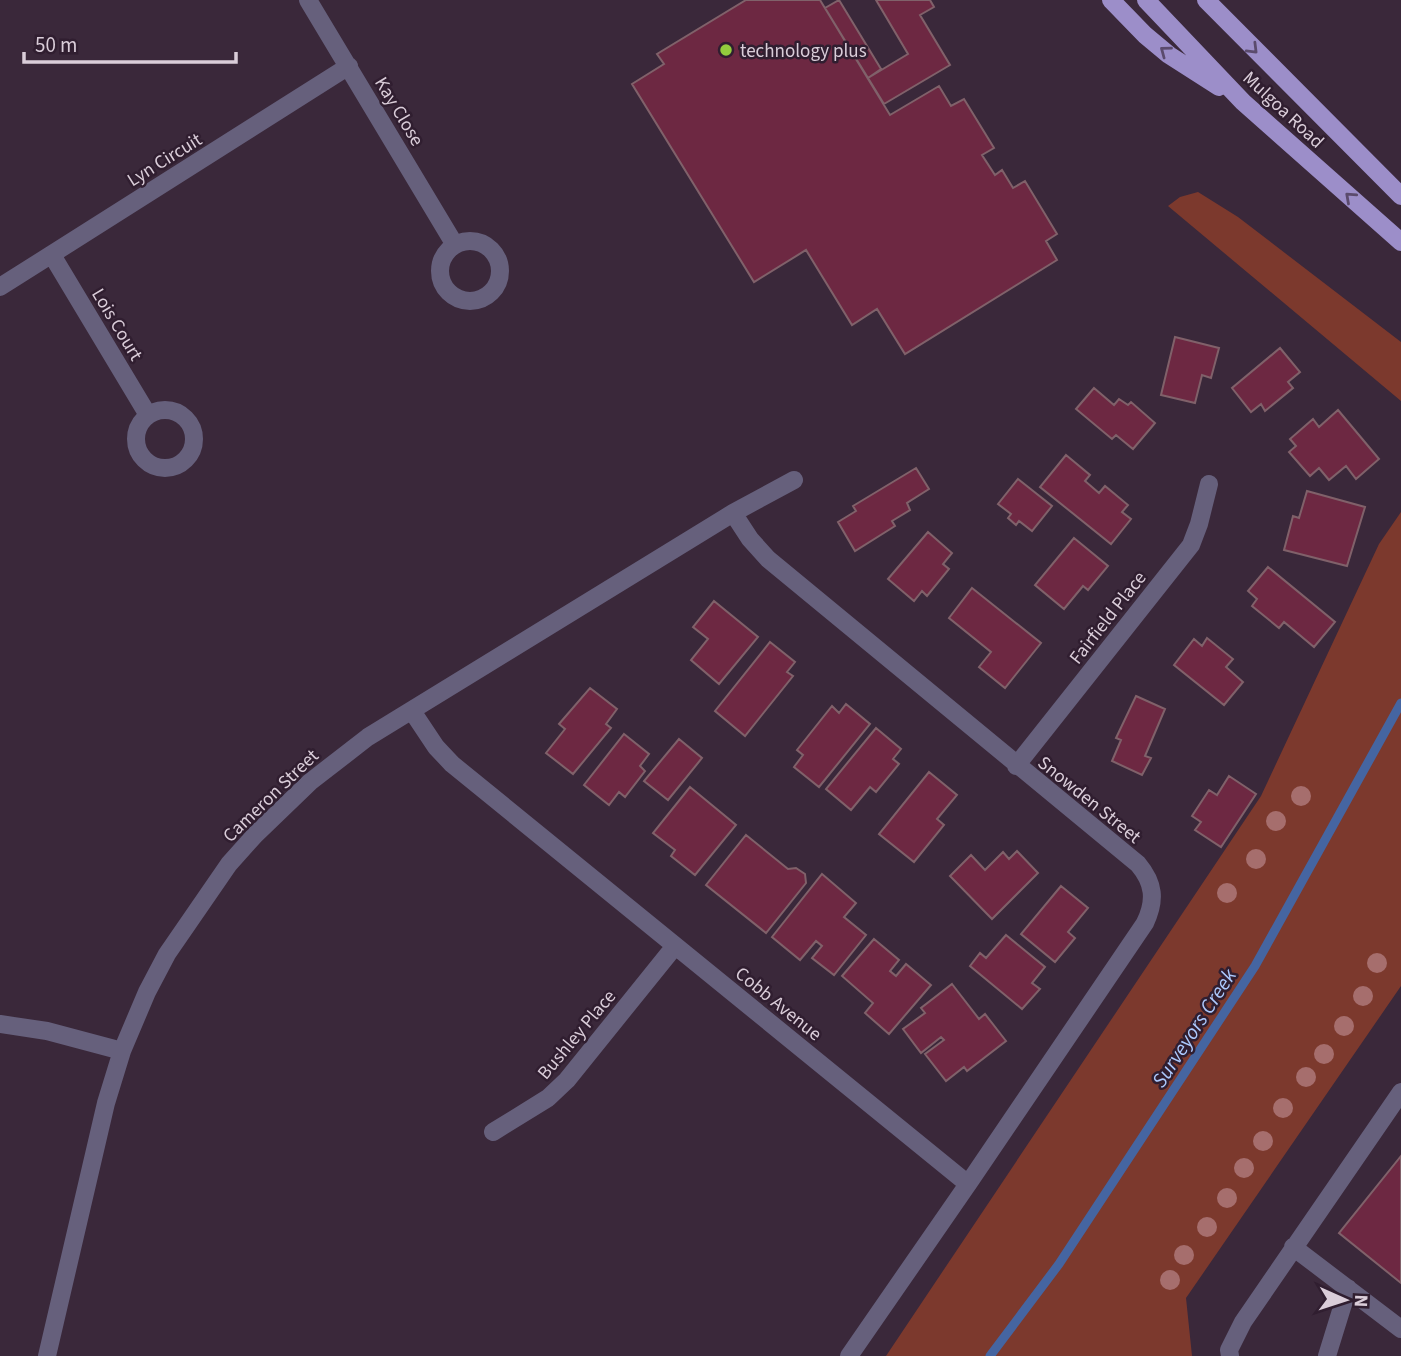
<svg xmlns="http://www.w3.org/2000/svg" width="1401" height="1356" viewBox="0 0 1401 1356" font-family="'Source Sans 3',sans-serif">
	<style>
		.green { fill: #7c392d }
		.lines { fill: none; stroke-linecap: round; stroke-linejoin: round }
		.stream { stroke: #4565a1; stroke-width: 9 }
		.building { fill: #6d2842; stroke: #80616a; stroke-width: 2 }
		.service { stroke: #66607c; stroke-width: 18 }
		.minor { stroke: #66607c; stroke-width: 18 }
		.primary { stroke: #9c8ec9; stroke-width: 18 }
		.tree { fill: #a66e6d }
		.oneway { stroke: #5b4b6d }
		.poi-dot { fill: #93cc3d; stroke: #301e30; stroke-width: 2.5 }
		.labels { text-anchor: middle; stroke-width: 5; stroke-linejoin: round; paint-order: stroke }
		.poi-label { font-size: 19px; fill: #dacdd9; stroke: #301e30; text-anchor: start }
		.street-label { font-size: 19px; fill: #dacdd9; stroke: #301e30 }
		.water-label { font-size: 21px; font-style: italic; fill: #acc8fc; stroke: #301e30 }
	</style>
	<rect width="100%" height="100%" fill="#3a283a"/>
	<path class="green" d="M1198,192L1238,217L1401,342V401L1168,206L1180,197Z
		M1401,512V986L1186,1298L1192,1356H886L1261,796L1379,544Z"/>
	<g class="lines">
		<path class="stream" d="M990,1356L1059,1264L1255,966L1401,703"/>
	</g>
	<path class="building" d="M746,0H820L890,115L939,86L951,106L964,99L994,148L982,155L995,175L1002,170L1013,188L1025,181L1057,234L1046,241L1057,260L905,354L877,309L852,325L806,250L754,282L632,84L664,64L657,54Z
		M839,0L881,69L868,78L825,8Z
		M876,0H930L934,7L920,15L950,65L884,104L868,78L908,54Z
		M1175,337L1219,348L1211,378L1202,375L1195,403L1161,395Z
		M1280,348L1300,372L1288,382L1293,388L1265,411L1261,404L1251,412L1232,388Z
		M1094,388L1114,405L1119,399L1128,405L1131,402L1155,423L1133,449L1116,435L1112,439L1076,409Z
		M1338,410L1379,459L1356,479L1346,466L1329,480L1319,468L1310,476L1289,452L1296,446L1290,439L1313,419L1319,427Z
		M1066,455L1090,475L1085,481L1099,493L1105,486L1128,505L1122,512L1131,519L1111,544L1040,487Z
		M916,468L929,489L907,503L910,510L892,521L895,526L855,551L838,522L856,511L853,506Z
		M1018,479L1052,506L1032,531L1019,521L1016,525L1008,518L1011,514L998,504Z
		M1307,491L1365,507L1347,566L1284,550L1293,516L1299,518Z
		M928,532L952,553L943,564L949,569L927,596L922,591L914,601L888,579Z
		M1074,538L1108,566L1088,590L1083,586L1064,609L1035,585Z
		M1268,567L1335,622L1314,647L1284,622L1279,628L1252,606L1257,599L1248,591Z
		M972,588L1041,643L1005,688L979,667L991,652L949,618Z
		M714,601L758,637L719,684L691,660L708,639L693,627Z
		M1207,638L1233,659L1226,667L1243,682L1224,705L1174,665L1194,639L1202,646Z
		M770,642L795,662L787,672L793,676L745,736L715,711Z
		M590,688L617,709L606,724L611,728L573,774L546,753L565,729L559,724Z
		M1136,696L1165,709L1145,756L1151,758L1142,775L1112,761L1121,740L1116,738Z
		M846,704L870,724L819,787L794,767L803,755L797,750L832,706L839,713Z
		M876,728L901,749L893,759L899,764L876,792L870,787L851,810L826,789Z
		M624,734L649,754L640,766L645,771L625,797L619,792L609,805L584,785Z
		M679,739L702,758L668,800L644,781Z
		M929,772L957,795L937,819L944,825L914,862L879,834Z
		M1229,776L1256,794L1221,847L1195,830L1201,822L1192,816L1209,790L1217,795Z
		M690,787L736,825L695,875L671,856L675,850L653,833Z
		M746,835L788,869L796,868L805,874L806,883L766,933L706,885Z
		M1017,851L1038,873L992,919L950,876L971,855L985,870L1003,852L1009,859Z
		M822,874L856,903L844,917L866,935L834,975L812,958L822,946L816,941L800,960L772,937Z
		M1061,886L1088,908L1068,932L1075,938L1055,962L1021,934Z
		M1006,935L1045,967L1032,983L1040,989L1022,1009L970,966L980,953L986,958Z
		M874,939L899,960L890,971L896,976L906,964L931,985L889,1034L865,1013L873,1003L842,976Z
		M952,984L979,1019L985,1014L1006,1041L967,1071L964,1067L946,1081L925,1054L944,1040L941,1037L921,1053L903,1029L925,1013L921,1008Z
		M1401,1156V1283L1339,1233Z"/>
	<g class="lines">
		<path class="service" d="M1293,1247L1401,1329
			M1230,1356L1229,1350L1243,1322L1401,1092
			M1327,1356L1348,1288"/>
		<path class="minor" d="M308,0L455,245
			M440 271a30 30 0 1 1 60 0a30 30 0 1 1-60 0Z
			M52,255L148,415
			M0,287L349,66
			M136 439a29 29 0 1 1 58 0a29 29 0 1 1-58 0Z
			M733,513L750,539L768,559L1138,864C1154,883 1156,900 1145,923L968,1184
			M412,711L436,747L452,764L968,1184L849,1356
			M1016,766L1191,545L1199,524L1209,484
			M0,1024L47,1031L122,1051
			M493,1132L548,1098L567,1080L675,946
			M47,1356L106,1103L122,1051L147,992L167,954L229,864L255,835L310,782L368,737L733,513L794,480"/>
		<path class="primary" d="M1111,0L1145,35L1169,55L1219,87
			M1146,0L1243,102L1401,242
			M1206,0L1401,196"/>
	</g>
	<g class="tree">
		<circle cx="1301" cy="796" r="10"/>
		<circle cx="1276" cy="821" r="10"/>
		<circle cx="1256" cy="859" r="10"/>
		<circle cx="1227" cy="893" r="10"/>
		<circle cx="1377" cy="963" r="10"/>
		<circle cx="1363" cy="996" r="10"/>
		<circle cx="1344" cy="1026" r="10"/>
		<circle cx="1324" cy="1054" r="10"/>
		<circle cx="1306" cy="1077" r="10"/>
		<circle cx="1283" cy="1108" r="10"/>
		<circle cx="1263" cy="1141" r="10"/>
		<circle cx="1244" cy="1168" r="10"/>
		<circle cx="1227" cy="1198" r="10"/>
		<circle cx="1207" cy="1227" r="10"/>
		<circle cx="1184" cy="1255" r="10"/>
		<circle cx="1170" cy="1280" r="10"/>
	</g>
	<defs><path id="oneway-chevron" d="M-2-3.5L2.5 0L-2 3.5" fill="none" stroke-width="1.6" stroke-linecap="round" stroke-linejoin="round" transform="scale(1.75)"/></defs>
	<g class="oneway">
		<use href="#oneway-chevron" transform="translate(1253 49) rotate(45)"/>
		<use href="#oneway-chevron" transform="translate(1165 51) rotate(-143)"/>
		<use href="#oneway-chevron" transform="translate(1350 197) rotate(-138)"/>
	</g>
	<circle class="poi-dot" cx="726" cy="50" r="7"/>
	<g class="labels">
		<g class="poi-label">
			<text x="740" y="57">technology plus</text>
		</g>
		<g class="street-label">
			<text transform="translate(1284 109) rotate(43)" y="7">Mulgoa Road</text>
			<text transform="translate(400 111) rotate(59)" y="7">Kay Close</text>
			<text transform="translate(164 159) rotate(-32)" y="7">Lyn Circuit</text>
			<text transform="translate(118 324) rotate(59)" y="7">Lois Court</text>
			<text transform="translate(1107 617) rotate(-52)" y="7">Fairfield Place</text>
			<text transform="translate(270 795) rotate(-44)" y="7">Cameron Street</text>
			<text transform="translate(1090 799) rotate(39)" y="7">Snowden Street</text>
			<text transform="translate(779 1003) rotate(39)" y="7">Cobb Avenue</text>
			<text transform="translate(576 1034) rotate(-50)" y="7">Bushley Place</text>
		</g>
		<g class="water-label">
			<text transform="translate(1194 1028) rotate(-57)" y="7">Surveyors Creek</text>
		</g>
	</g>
	<g transform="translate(1345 1300) rotate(93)" stroke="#301e30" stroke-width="5" paint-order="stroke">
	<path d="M0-5L12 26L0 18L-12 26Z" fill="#dacdd9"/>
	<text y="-10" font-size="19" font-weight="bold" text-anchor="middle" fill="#dacdd9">N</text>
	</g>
	<path d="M24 52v10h212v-10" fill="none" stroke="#dacdd9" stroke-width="3.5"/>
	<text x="35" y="52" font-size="21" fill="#dacdd9" stroke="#301e30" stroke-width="5" paint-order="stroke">50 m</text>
</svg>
